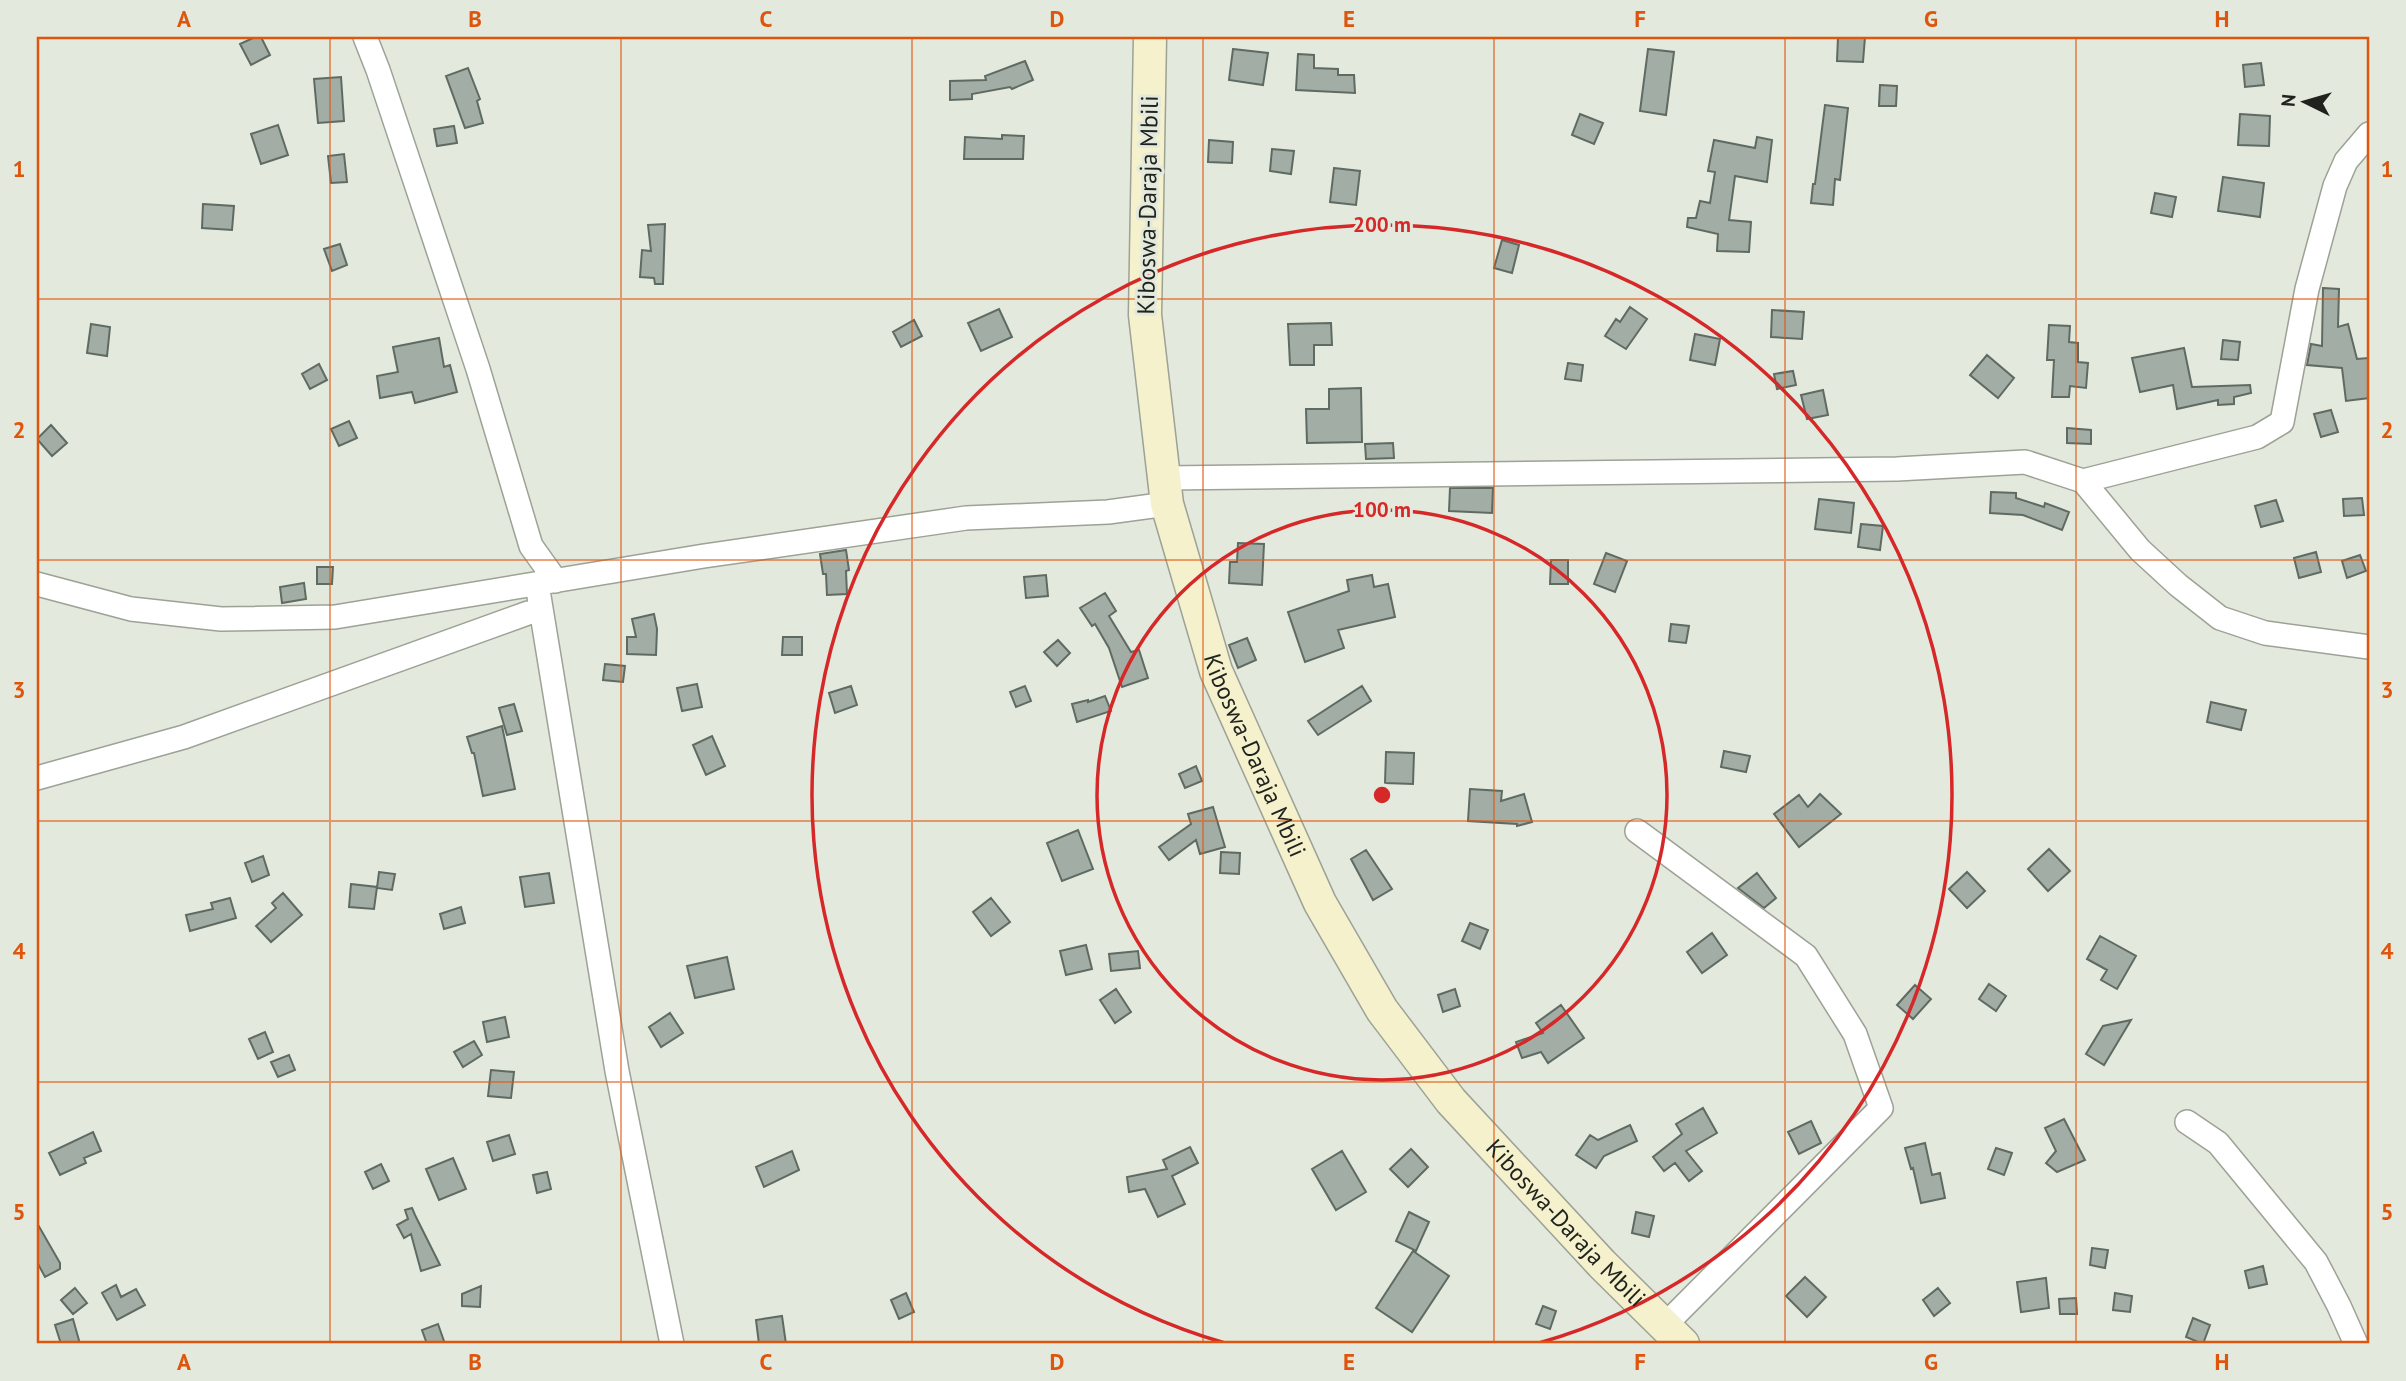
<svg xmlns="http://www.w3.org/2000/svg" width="2406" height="1381" viewBox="0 0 2406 1381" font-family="'PT Sans',sans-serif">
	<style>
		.building { fill: #a2aea5; stroke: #5f6b62; stroke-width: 2 }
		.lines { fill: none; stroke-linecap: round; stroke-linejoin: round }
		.street-casing { stroke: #9ca295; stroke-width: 26 }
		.secondary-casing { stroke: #9ca295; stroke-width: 35 }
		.street { stroke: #fff; stroke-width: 23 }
		.secondary { stroke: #f5f1cd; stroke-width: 32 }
		.grid { fill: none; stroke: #de560d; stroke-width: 2; stroke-opacity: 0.55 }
		.ring { fill: none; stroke: #d62828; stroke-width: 3.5 }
		.labels { text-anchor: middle; stroke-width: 6; stroke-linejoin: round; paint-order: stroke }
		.street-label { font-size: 24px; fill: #1f221d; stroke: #e3e9dc }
		.centre { fill: #d62828; stroke: #e3e9dc; stroke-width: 3.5 }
		.ring-label { font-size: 21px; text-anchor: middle; font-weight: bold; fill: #d62828; stroke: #e3e9dc; stroke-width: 6; stroke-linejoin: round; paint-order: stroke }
		.neatline { fill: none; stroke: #de560d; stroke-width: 2.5 }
		.grid-label { font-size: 23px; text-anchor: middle; font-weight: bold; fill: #de560d }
	</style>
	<rect width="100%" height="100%" fill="#e3e9dc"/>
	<path class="building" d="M255,37H261L270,55L251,65L240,44Z
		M1838,37H1865L1863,62L1837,61Z
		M1233,49L1268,53L1263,85L1229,80Z
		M1648,49L1674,52L1666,115L1640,111Z
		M1298,54L1314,55V68L1338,69V75H1354L1355,93L1296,90Z
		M1025,61L1033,80L1012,89L1010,87L972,94V99L950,100V81L986,80L985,76Z
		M2261,63L2264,85L2245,87L2243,65Z
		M468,68L480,99L477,101L483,123L465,128L446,76Z
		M341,77L344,121L318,123L314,79Z
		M1880,85L1897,86L1896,106H1879Z
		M1825,105L1848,108L1840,180L1835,179L1833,205L1811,203L1813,184H1815Z
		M1580,114L1603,123L1594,144L1572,135Z
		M2240,114L2270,116L2269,146L2238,145Z
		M278,125L288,155L261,164L251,134Z
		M454,126L457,143L437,146L434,129Z
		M1002,135L1024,136L1023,159H964L965,137L1002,139Z
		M1757,137L1772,140L1767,182L1735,176L1729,220L1751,222L1749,252L1717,251L1718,234L1687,227L1688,218H1696L1700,201L1710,203L1715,172L1708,171L1714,140L1755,148Z
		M1209,140L1233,142L1232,163L1208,162Z
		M1272,149L1294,151L1291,174L1270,171Z
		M344,154L347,182L331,183L328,156Z
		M1334,168L1360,171L1356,205L1330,202Z
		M2223,177L2264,183L2260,217L2218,211Z
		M2155,193L2176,197L2172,217L2151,213Z
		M203,204L234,206L232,230L202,228Z
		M665,224L663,284H655L654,278L640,277L642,250L651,251L648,225Z
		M1502,240L1519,245L1512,273L1494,268Z
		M340,244L347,265L332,271L324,249Z
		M2323,288L2339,289L2338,327L2348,324L2357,359L2368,358L2369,398L2346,401L2342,368L2307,365L2311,344L2322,346Z
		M1630,307L1647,319L1626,349L1605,336L1616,319L1620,322Z
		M999,309L1012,337L981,351L968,323Z
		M1772,310L1804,312L1802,339L1771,337Z
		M914,320L922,336L901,347L893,332Z
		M1331,323L1332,345H1314V365H1290L1288,324Z
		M91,324L110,327L107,356L87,353Z
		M2049,325L2070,326L2069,342L2078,343V362L2088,363L2086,388L2070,386L2069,397H2052L2054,360H2047Z
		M1695,334L1720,339L1715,365L1690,360Z
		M439,338L444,367L450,365L457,392L415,403L412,392L380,398L377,376L398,372L393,347Z
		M2223,340L2240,342L2238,360L2221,359Z
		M2184,348L2192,387L2250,385L2251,393L2234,397V404L2218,405V400L2177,409L2173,385L2140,392L2132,358Z
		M1987,355L2014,378L1998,398L1970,375Z
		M1568,363L1583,365L1581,381L1565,379Z
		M319,364L327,380L310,389L302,374Z
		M1793,371L1796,385L1777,389L1774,374Z
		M1361,388L1362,442L1307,443L1306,409H1329V389Z
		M1823,390L1828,415L1807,419L1801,395Z
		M2331,410L2338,432L2321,437L2314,414Z
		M349,421L357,438L339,446L331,429Z
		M51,425L67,443L52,456L37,439Z
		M2067,428L2091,430V444L2067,443Z
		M1393,443L1394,458L1366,459L1365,444Z
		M1450,488H1493L1492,513L1449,511Z
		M1991,492L2016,493V498L2044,507L2045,503L2069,512L2062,530L2023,515L1990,513Z
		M2362,498L2364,515L2344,516L2343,499Z
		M1819,499L1854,503L1851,533L1815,529Z
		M2276,500L2283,521L2261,527L2255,506Z
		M1861,524L1883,526L1880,550L1858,547Z
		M1238,543L1264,544L1262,585L1229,583L1230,562H1237Z
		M846,550L849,570L846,571L847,594L827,595L826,574H823L820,554Z
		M2316,552L2321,572L2299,578L2294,558Z
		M1606,553L1627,561L1615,592L1594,584Z
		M2360,555L2366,571L2347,578L2342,561Z
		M1551,560H1568V584H1550Z
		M317,567H333L332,584H317Z
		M1046,575L1048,596L1026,598L1024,577Z
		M1372,575L1374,587L1388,584L1395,617L1338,630L1344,648L1305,662L1288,612L1349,591L1347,580Z
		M304,583L306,599L282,603L280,587Z
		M1105,593L1116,611L1109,616L1131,652L1139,650L1148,678L1122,687L1109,648L1095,624L1092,626L1080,608Z
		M654,614L657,629L656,655L627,654V637H636L632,619Z
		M1671,624L1689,626L1686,643L1669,641Z
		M783,637H802V655H782Z
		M1247,638L1256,660L1238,668L1229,645Z
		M1058,640L1070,653L1057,666L1044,652Z
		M605,664L625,666L623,682L603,680Z
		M697,684L702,707L682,711L677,688Z
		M851,686L857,705L835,713L829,693Z
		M1025,686L1031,701L1016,707L1010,692Z
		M1362,686L1371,701L1318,735L1308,721Z
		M1105,696L1111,711L1077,722L1072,704L1088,700V702Z
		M2211,702L2246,710L2241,730L2207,722Z
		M514,704L522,731L507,735L499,708Z
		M502,726L515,789L483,796L474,753H472L467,737Z
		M712,736L725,766L706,775L693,745Z
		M1724,751L1750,756L1746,772L1721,767Z
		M1386,752L1414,753L1413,784L1385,783Z
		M1196,766L1202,781L1185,788L1179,774Z
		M1470,789L1502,791L1501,801L1524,794L1532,822L1517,826V824L1468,821Z
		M1820,794L1841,814L1799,847L1774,814L1799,795L1808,807Z
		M1213,807L1225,847L1200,854L1196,840L1169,860L1159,847L1191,824L1188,814Z
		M1078,830L1093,869L1062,881L1047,843Z
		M2049,849L2070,871L2048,891L2028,869Z
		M1366,850L1392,889L1373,900L1351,859Z
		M1221,852L1240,853L1239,874L1220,873Z
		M263,856L269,875L252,882L245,863Z
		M379,872L395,874L392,890L377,888Z
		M1967,872L1985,891L1967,908L1949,889Z
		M549,873L554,903L525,907L520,877Z
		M1757,873L1776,898L1764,908L1738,888Z
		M351,884L377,887L374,909L349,907Z
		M283,893L302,915L271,942L256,926L276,908L272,903Z
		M230,898L236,918L190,931L186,915L213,909L211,903Z
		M991,898L1010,922L991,936L973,912Z
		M461,907L465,923L444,929L440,914Z
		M1470,923L1488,930L1480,949L1462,941Z
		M1712,933L1727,955L1702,973L1687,952Z
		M2100,936L2136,956L2117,989L2101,980L2107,970L2087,959Z
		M1086,945L1092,969L1066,975L1060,951Z
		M1138,951L1140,968L1111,971L1109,954Z
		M727,957L734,989L695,998L687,966Z
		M1989,984L2006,996L1996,1011L1979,999Z
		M1915,985L1931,999L1913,1019L1897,1005Z
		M1116,989L1131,1012L1115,1023L1100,1000Z
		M1455,989L1460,1006L1443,1012L1438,995Z
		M1561,1005L1584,1038L1548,1063L1541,1052L1522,1058L1516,1042L1543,1033L1536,1023Z
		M670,1013L683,1033L661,1047L649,1027Z
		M505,1017L509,1037L487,1042L483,1022Z
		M2131,1020L2104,1065L2086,1054L2103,1026Z
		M265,1032L273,1052L258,1059L249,1039Z
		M474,1041L482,1055L463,1067L454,1052Z
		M289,1055L295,1070L278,1077L271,1062Z
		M491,1070L514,1072L511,1098L488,1096Z
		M1703,1108L1717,1133L1686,1151L1702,1171L1689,1181L1675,1163L1664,1171L1653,1157L1682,1134L1676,1124Z
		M2064,1119L2085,1160L2057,1172L2046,1163L2056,1151L2045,1128Z
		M1811,1121L1821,1143L1799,1154L1788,1132Z
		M1630,1125L1637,1141L1604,1156L1596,1168L1576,1155L1590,1135L1598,1140Z
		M93,1132L101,1151L84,1158L86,1163L60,1175L49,1153Z
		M509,1135L515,1154L493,1161L487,1142Z
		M1925,1143L1932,1175L1940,1173L1945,1198L1921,1203L1913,1168L1911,1169L1905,1148Z
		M1190,1147L1198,1163L1172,1176L1185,1204L1158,1217L1145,1189L1129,1192L1127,1177L1167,1169L1163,1160Z
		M1996,1148L2012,1153L2004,1175L1988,1169Z
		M1411,1149L1428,1167L1408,1187L1390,1169Z
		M792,1151L799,1170L764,1187L756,1167Z
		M1342,1151L1366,1192L1336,1210L1312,1169Z
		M453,1158L466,1189L439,1200L426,1169Z
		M381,1164L389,1181L373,1189L365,1172Z
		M547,1172L551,1189L537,1193L533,1175Z
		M412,1208L415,1215L440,1265L421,1271L411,1234L404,1238L397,1225L408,1219L405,1210Z
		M1409,1212L1429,1222L1416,1251L1396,1241Z
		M1636,1212L1654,1216L1649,1237L1632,1233Z
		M37,1223L60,1263V1269L45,1277L37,1262Z
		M2092,1248L2108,1250L2105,1268L2090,1265Z
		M1413,1251L1449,1276L1412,1332L1376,1308Z
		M2263,1266L2267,1284L2249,1288L2245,1271Z
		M1805,1277L1826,1297L1807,1317L1786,1296Z
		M2046,1278L2049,1308L2021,1312L2017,1282Z
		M116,1285L121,1297L136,1289L145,1305L117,1320L102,1293Z
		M481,1286L480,1307L462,1306V1294Z
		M75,1288L87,1303L73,1314L61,1300Z
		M1938,1288L1950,1303L1934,1316L1923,1300Z
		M906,1293L914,1312L899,1319L891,1300Z
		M2115,1293L2132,1296L2130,1312L2113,1310Z
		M2076,1298L2077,1314H2060L2059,1299Z
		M1543,1306L1556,1311L1550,1329L1536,1324Z
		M782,1316L786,1344H759L756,1320Z
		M2193,1318L2210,1325L2203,1344L2186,1337Z
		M73,1319L80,1344H61L55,1325Z
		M438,1324L445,1344H427L422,1330Z"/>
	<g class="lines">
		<defs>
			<path id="street" d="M365,37L378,70L478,369L531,546L556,581
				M1165,478L1897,469L2025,462L2083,481L2140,550L2178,585L2220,618L2265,633L2369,647
				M2083,481L2257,437L2282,422L2307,289L2335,186L2346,161L2369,134
				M37,584L131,609L221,619L335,617L704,556L966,518L1108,512L1167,504
				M537,584L617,1071L672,1344
				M37,778L184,737L528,613
				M1637,831L1806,956L1855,1034L1881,1108L1664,1326
				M2187,1122L2218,1143L2316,1262L2339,1306L2356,1344"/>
			<g id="secondary">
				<path id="s1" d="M1150,37L1145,315L1167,504L1216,671L1320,903L1382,1010L1451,1101L1602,1264L1683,1344"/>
			</g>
		</defs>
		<use href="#street" class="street-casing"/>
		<use href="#secondary" class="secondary-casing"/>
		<use href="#street" class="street"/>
		<use href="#secondary" class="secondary"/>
	</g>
	<path class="grid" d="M330,37V1344M621,37V1344M912,37V1344M1203,37V1344M1494,37V1344M1785,37V1344M2076,37V1344M37,299H2369M37,560H2369M37,821H2369M37,1082H2369"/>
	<g class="ring">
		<circle cx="1382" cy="795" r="285"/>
		<path d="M1225 1343A570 570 0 1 1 1539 1343"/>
	</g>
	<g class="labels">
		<g class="street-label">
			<text transform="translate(1148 205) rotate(-89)" y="8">Kiboswa-Daraja Mbili</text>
			<text dy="8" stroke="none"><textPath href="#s1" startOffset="735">Kiboswa-Daraja Mbili</textPath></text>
			<text dy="8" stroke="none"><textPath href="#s1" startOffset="1302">Kiboswa-Daraja Mbili</textPath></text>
		</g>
	</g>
	<circle cx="1382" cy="795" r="10" class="centre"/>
	<g class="ring-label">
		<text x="1382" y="232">200 m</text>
		<text x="1382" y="517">100 m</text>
	</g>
	<rect width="2406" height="1381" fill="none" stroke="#e3e9dc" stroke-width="77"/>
	<g transform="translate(2305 102) rotate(275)" stroke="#e3e9dc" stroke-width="5" paint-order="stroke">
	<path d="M0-5L12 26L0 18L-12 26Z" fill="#1f221d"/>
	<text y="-10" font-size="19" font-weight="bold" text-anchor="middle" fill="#1f221d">N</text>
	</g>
	<rect x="38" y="38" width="2330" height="1304" class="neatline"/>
	<g class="grid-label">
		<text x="184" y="27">A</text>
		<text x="475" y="27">B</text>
		<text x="766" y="27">C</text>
		<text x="1057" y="27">D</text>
		<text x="1349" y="27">E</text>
		<text x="1640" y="27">F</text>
		<text x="1931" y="27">G</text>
		<text x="2222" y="27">H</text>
		<text x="19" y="177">1</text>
		<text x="2387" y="177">1</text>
		<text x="19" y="438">2</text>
		<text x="2387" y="438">2</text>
		<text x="19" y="698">3</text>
		<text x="2387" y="698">3</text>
		<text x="19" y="959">4</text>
		<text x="2387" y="959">4</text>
		<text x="19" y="1220">5</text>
		<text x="2387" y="1220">5</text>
		<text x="184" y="1370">A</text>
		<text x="475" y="1370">B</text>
		<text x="766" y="1370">C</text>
		<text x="1057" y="1370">D</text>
		<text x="1349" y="1370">E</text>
		<text x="1640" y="1370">F</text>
		<text x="1931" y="1370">G</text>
		<text x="2222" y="1370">H</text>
	</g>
</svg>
